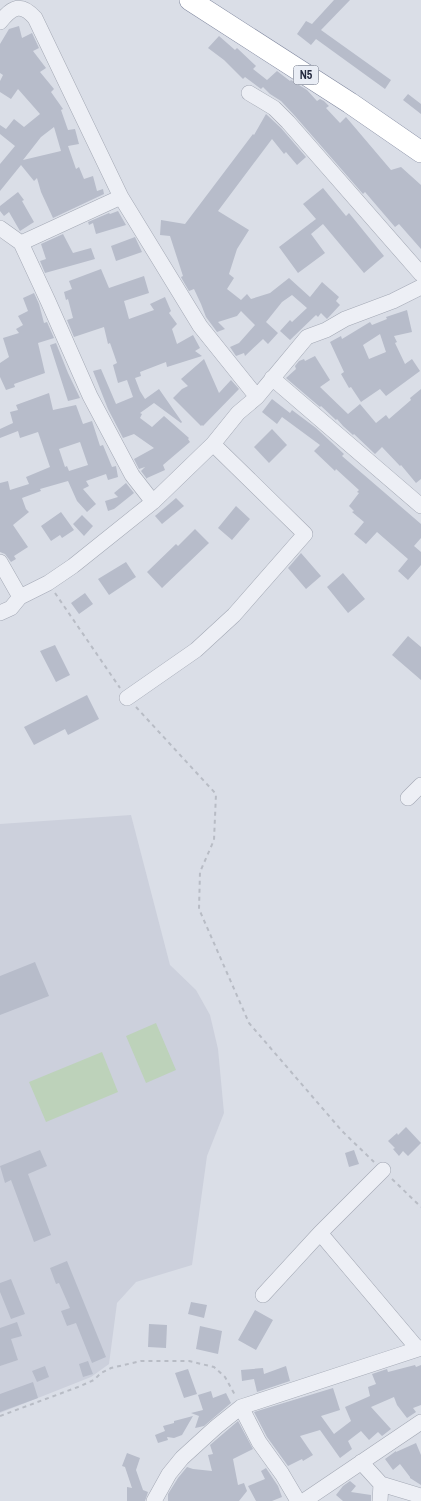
<svg xmlns="http://www.w3.org/2000/svg" width="421" height="1501" viewBox="0 0 421 1501" font-family="'Archivo Narrow',sans-serif">
	<style>
		.built { fill: #ccd0dc }
		.green { fill: #bdd2ba }
		.building { fill: #b7bcca; fill-rule: evenodd }
		.lines { fill: none; stroke-linecap: round; stroke-linejoin: round }
		.minor-casing { stroke: #a3a8b4; stroke-width: 16 }
		.highway-casing { stroke: #80889f; stroke-width: 22 }
		.path { stroke: #b8bcc5; stroke-width: 2; stroke-dasharray: 4 4; stroke-linecap: butt }
		.minor { stroke: #edeff5; stroke-width: 15 }
		.highway { stroke: #fff; stroke-width: 21 }
		.labels { text-anchor: middle; stroke-width: 4; stroke-linejoin: round; paint-order: stroke }
		.shield { fill: #e9edf5; stroke: #5e6475; stroke-width: 1 }
		.shield-label { font-size: 12px; font-weight: bold; fill: #23293e }
	</style>
	<rect width="100%" height="100%" fill="#dadee7"/>
	<path class="built" d="M131,815L170,965L196,990L210,1015L218,1049L224,1113L207,1156L192,1265L136,1282L117,1303L109,1364L91,1377L0,1413V824Z"/>
	<path class="green" d="M156,1023L176,1070L146,1083L126,1036Z
		M102,1052L118,1092L46,1122L29,1082Z"/>
	<path class="building" d="M334,0H350L321,30L391,80L385,89L316,39L311,45L297,34L306,21L312,24Z
		M19,26L22,38L32,33L39,48L33,51L46,68L40,72L54,89L51,92L63,109L61,110L68,130L75,129L79,144L68,146L76,169L79,167L84,179L93,176L97,191L103,189L104,194L53,218L41,192L37,178L34,181L21,165L0,191V164L15,146L0,134V125L6,129L14,119L24,127L40,114L18,89L11,99L0,92V81L3,75L0,73V44L9,29ZM54,127L61,151L23,160L41,137Z
		M219,36L235,50L237,48L256,66L253,69L267,80L277,71L290,81L291,80L307,90L317,101L320,99L324,101L329,106L326,108L340,123L346,117L391,170L401,167L421,185V249L399,224L395,227L365,192L363,194L295,116L281,101L270,94L263,87L261,89L245,77L243,79L224,60L208,48Z
		M408,94L421,104V114L403,100Z
		M266,114L281,128L306,157L297,165L286,152L284,154L272,139L218,211L249,230L237,249L229,274L234,278L227,289L241,300L247,294L251,299L270,293L289,278L310,297L322,282L339,297L336,301L340,305L327,319L321,313L318,317L316,315L290,340L280,331L290,320L292,322L307,308L292,295L282,302L266,322L278,333L268,344L263,339L245,356L244,353L236,356L230,347L239,343L255,325L241,311L237,316L218,322L225,329L217,332L206,317L201,304L194,289L189,291L182,279L181,277L183,276L170,236L160,235L161,220L185,224L253,134L254,135Z
		M323,188L346,216L349,213L384,256L364,273L323,224L311,234L325,253L298,273L279,247L316,219L303,204Z
		M18,192L24,200L22,201L34,222L20,231L9,212L4,216L0,211V206Z
		M118,211L126,225L96,234L93,223L89,225L88,222L109,213L110,214Z
		M63,234L73,253L91,248L95,259L45,273L40,261L46,259L41,244Z
		M135,237L142,252L116,261L111,246Z
		M101,269L109,288L144,276L149,293L124,301L129,319L154,310L150,304L165,297L171,311L169,313L177,324L172,329L177,344L193,335L200,348L195,351L202,356L167,367L166,362L140,372L141,376L135,378L140,391L145,399L159,389L182,422L181,423L154,403L140,413L142,414L140,418L152,427L164,416L189,438L188,439L190,442L163,465L165,470L147,478V479L141,471L145,467L139,469L134,459L154,448L134,434L123,438L108,409L93,371L101,369L116,404L133,397L127,380L118,383L113,365L117,363L110,343L108,344L104,327L74,337L67,320L73,318L68,299L66,300L64,292L72,289L69,281Z
		M34,293L39,304L44,323L47,322L54,338L38,343L45,373L14,384L15,387L6,390L0,377V363L9,357L3,338L19,333L16,329L23,325L18,316L28,311L23,298Z
		M407,310L412,332L394,336L397,342L395,343L405,364L412,359L420,371L386,396L380,389L361,402L351,387L349,388L341,374L344,372L330,342L341,336L342,339L370,322L372,325L387,319L386,317ZM380,334L386,352L369,359L363,345Z
		M56,343L68,373L80,398L68,401L50,345Z
		M315,356L330,380L320,387L348,414L360,404L376,423L386,415L389,419L411,400L410,398L421,389V479L416,483L401,465L400,466L382,447L375,454L354,434L353,435L343,426L337,419L336,420L321,406L320,407L286,378L296,369L295,366L299,361L304,359L305,361Z
		M204,359L219,393L231,380L239,389L203,426L202,425L201,426L173,398L182,389L188,386L181,379Z
		M49,393L53,410L76,405L83,424L92,421L100,446L103,445L112,467L116,466L118,477L108,480L106,474L86,481L89,486L83,489L96,504L87,512L77,501L68,481L40,489L41,491L22,498L26,509L29,512L13,525L28,547L14,556L16,559L11,562L5,554L0,552V483L8,481L10,490L29,484L26,477L50,467L38,432L20,438L18,431L0,438V429L13,423L10,412L18,410L16,405ZM80,442L88,465L69,471L67,466L65,467L59,449Z
		M272,399L290,413L292,410L316,428L344,454L342,456L421,524V538L414,546L421,552V565L408,580L398,571L408,559L377,532L366,544L354,534L364,522L352,512L354,511L349,506L359,493L357,492L359,490L336,469L335,471L314,451L320,445L282,417L277,424L262,412Z
		M272,429L287,445L269,463L254,447Z
		M126,483L134,493L114,509L108,511L105,501L118,497L114,493Z
		M176,498L184,506L162,524L155,516Z
		M236,506L250,519L232,540L218,528Z
		M61,512L74,530L62,538L60,535L51,541L41,526Z
		M82,515L93,526L84,536L73,524Z
		M195,529L209,543L162,588L147,572L176,544L178,546Z
		M301,553L321,576L306,589L288,568Z
		M126,562L136,577L109,595L98,579Z
		M343,573L365,599L348,613L327,587Z
		M85,593L93,604L79,614L71,603Z
		M408,636L421,647V680L392,655Z
		M55,645L70,675L56,682L40,651Z
		M87,695L99,719L68,735L65,729L34,745L24,727Z
		M35,962L49,996L0,1015V976Z
		M406,1127L421,1143L408,1156L403,1151L399,1156L393,1149L395,1148L388,1141L397,1133L398,1135Z
		M40,1150L47,1166L28,1174L51,1235L34,1242L11,1180L5,1183L0,1166Z
		M354,1150L359,1164L349,1167L345,1153Z
		M67,1261L106,1357L92,1363L76,1323L67,1326L61,1311L70,1308L59,1283L56,1284L50,1268Z
		M11,1279L25,1314L11,1319L0,1292V1283Z
		M191,1302L207,1305L204,1318L188,1314Z
		M255,1310L273,1320L256,1350L238,1340Z
		M17,1322L22,1336L11,1339L18,1360L0,1366V1328Z
		M149,1324L167,1325L166,1348L148,1347Z
		M200,1326L222,1331L218,1354L196,1349Z
		M88,1361L93,1374L83,1377L79,1364Z
		M415,1365L416,1367L421,1365V1405L413,1408L416,1412L407,1418L397,1405L394,1397L371,1407L391,1429L382,1436L378,1432L369,1440L361,1431L348,1441L352,1449L340,1458L320,1430L300,1436L313,1455L303,1461L302,1459L288,1466L267,1437L254,1412L333,1388L340,1410L321,1416L334,1434L351,1421L345,1407L370,1396L368,1387L376,1384L372,1374L387,1369L388,1372Z
		M45,1366L49,1377L37,1382L32,1371Z
		M286,1366L290,1381L257,1392L254,1379L242,1381L241,1370L263,1368L264,1374Z
		M188,1369L197,1394L184,1398L175,1373Z
		M33,1382L38,1398L0,1412V1394Z
		M211,1391L213,1398L226,1393L231,1403L204,1426L195,1428L199,1416L191,1413L203,1410L198,1395Z
		M193,1416L182,1435L174,1438L167,1437L168,1440L158,1443L155,1435L165,1431L163,1426L174,1423V1421Z
		M238,1421L253,1449L233,1459L238,1485L244,1483L247,1491L239,1501H168V1494L178,1478L187,1467L193,1469L212,1471L208,1455L213,1454L210,1445Z
		M416,1443L421,1455V1485L410,1478V1477L400,1464L393,1470L385,1459L396,1451V1452Z
		M127,1453L140,1458L136,1470L143,1490L148,1492L145,1501H127V1487L132,1488L125,1467L122,1466Z
		M266,1468L278,1486L282,1497L272,1501H256L248,1486L265,1479L261,1471Z
		M350,1481L356,1486L351,1492L371,1495V1501H343L336,1495L343,1486Z"/>
	<g class="lines">
		<defs>
			<path id="minor" d="M0,22C12,7 21,2 35,18L121,197L200,326L257,397
				M249,93L274,108L288,122L421,274
				M0,228L21,243L48,301L90,396L132,475L153,502
				M21,243L121,197
				M272,378L421,506
				M0,562L20,597
				M0,613L11,608L20,597L48,583L73,566L153,502L213,444L238,413L257,397L307,337L326,330L345,319L393,301L421,287
				M127,698L196,650L234,615L305,534L213,444
				M408,798L421,785
				M320,1233L418,1349
				M263,1295L320,1233L383,1170
				M241,1407L259,1442L282,1474L298,1501
				M361,1462L381,1484L421,1496
				M154,1501L169,1474L182,1458L216,1427L241,1407L421,1348
				M304,1501L421,1422
				M380,1501L381,1484"/>
			<path id="highway" d="M190,0L350,103L421,152"/>
		</defs>
		<use href="#minor" class="minor-casing"/>
		<use href="#highway" class="highway-casing"/>
		<path class="path" d="M55,593L120,688
			M136,707L216,794L214,840L200,872L199,909L249,1023L342,1131L374,1162
			M392,1179L421,1207
			M0,1416L78,1387L94,1380L101,1373L111,1368L141,1361H189L214,1367L225,1377L235,1395"/>
		<use href="#minor" class="minor"/>
		<use href="#highway" class="highway"/>
	</g>
	<g class="labels">
		<rect class="shield" x="293.5" y="65.5" width="25" height="19" rx="4"/>
		<g class="shield-label">
			<text x="306" y="79">N5</text>
		</g>
	</g>
</svg>
